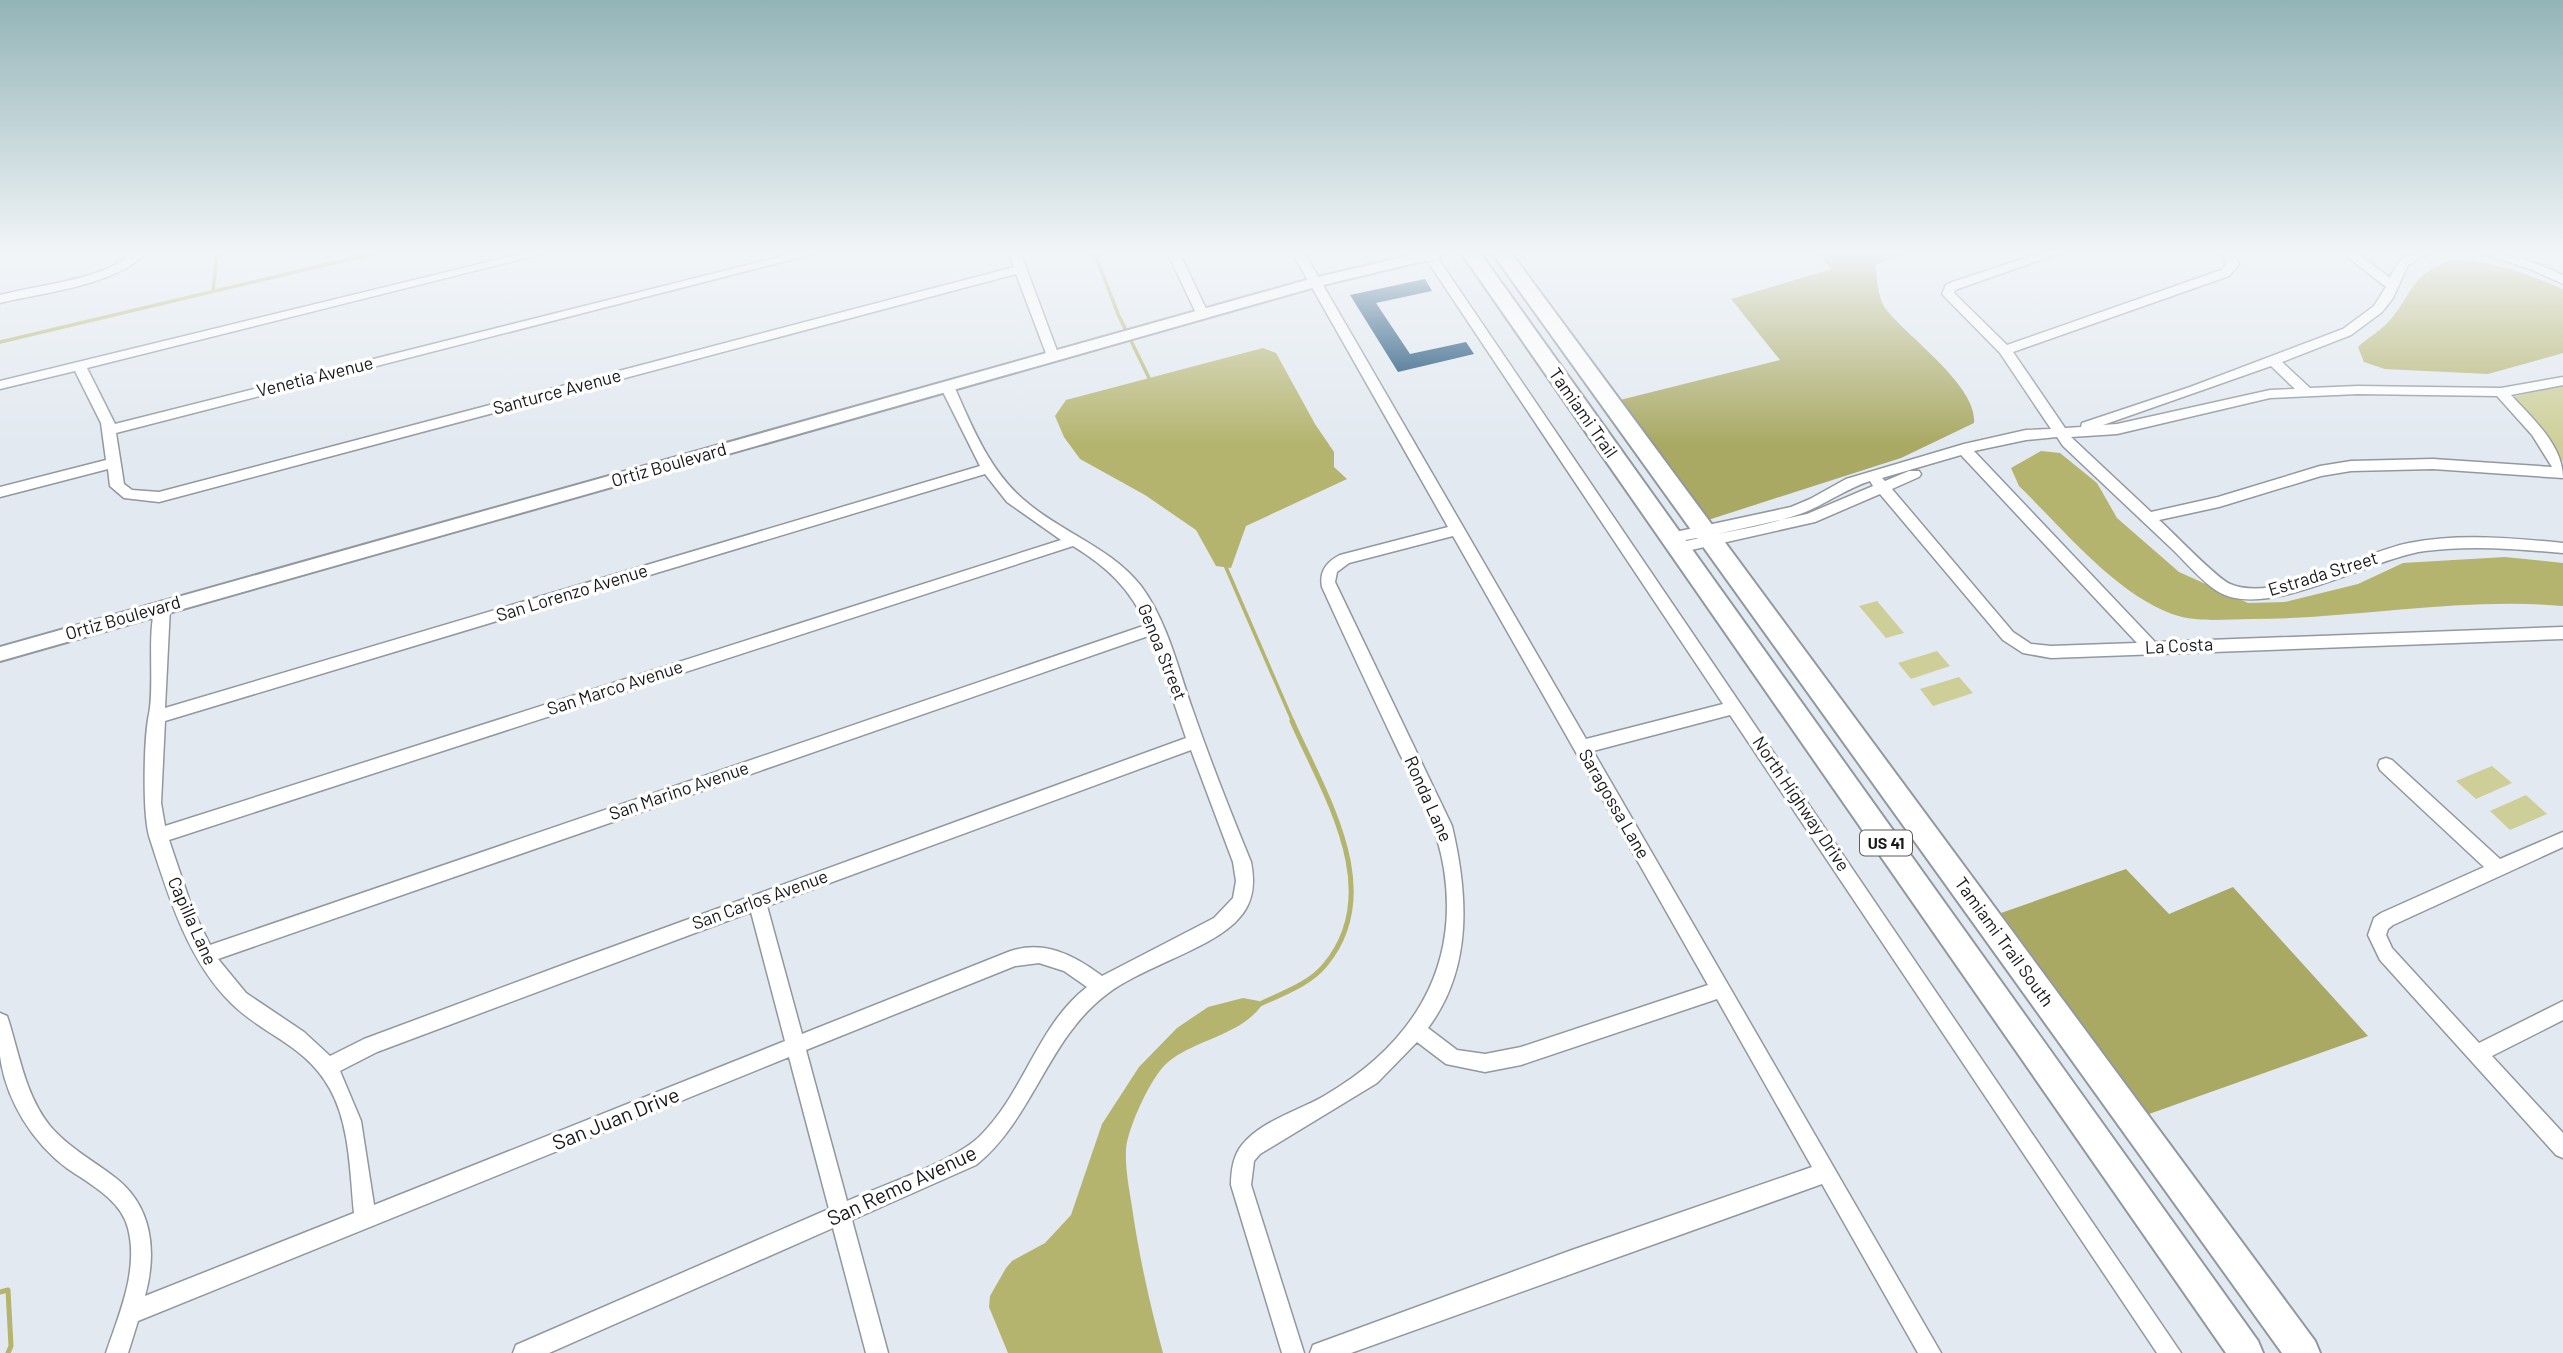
<svg xmlns="http://www.w3.org/2000/svg" width="2563" height="1353" viewBox="0 0 2563 1353" font-family="Barlow,sans-serif">
	<style>
		.green { fill: #cecf98 }
		.forest { fill: #a9a963 }
		.water { fill: #b4b46e }
		.lines { fill: none; stroke-linecap: round; stroke-linejoin: round }
		.stream-far1 { stroke: #b4b46e; stroke-width: 3.5 }
		.stream { stroke: #b4b46e; stroke-width: 5 }
		.building { fill: #06406b }
		.minor-casing { stroke: #92989f; stroke-width: 3 }
		.tertiary-casing { stroke: #92989f; stroke-width: 4 }
		.primary-casing { stroke: #92989f; stroke-width: 4 }
		.minor { fill: #fff; fill-rule: evenodd }
		.tertiary { fill: #fff; fill-rule: evenodd }
		.primary { fill: #fff; fill-rule: evenodd }
		.labels { text-anchor: middle; stroke-width: 7; stroke-linejoin: round; paint-order: stroke }
		.shield { fill: #fff; stroke: #5c5d5f; stroke-width: 2 }
		.shield-label { font-size: 16px; font-weight: bold; fill: #16181a }
		.street-label { font-size: 18px; fill: #16181a; stroke: #fff }
		.near-street-label { font-size: 21px; fill: #16181a; stroke: #fff }
	</style>
	<rect width="100%" height="100%" fill="#e2e9f0"/>
	<path class="green" d="M2563,385V462L2513,397Z
		M1877,601L1904,633L1886,638L1859,606Z
		M1937,651L1950,666L1911,679L1898,663Z
		M1959,677L1973,693L1933,706L1920,689Z
		M2492,766L2512,783L2476,799L2456,781Z
		M2526,795L2547,814L2510,830L2490,811Z"/>
	<path class="forest" d="M1817,254H1835L1838,257L1848,254H1906L1875,265C1877,278 1878,298 1885,308C1907,337 1978,386 1974,423L1901,458L1708,520L1616,401L1780,360L1731,299L1832,269Z
		M2126,869L2169,914L2233,887L2368,1036L2149,1114L2001,913Z"/>
	<path class="water" d="M2452,260C2491,260 2528,274 2563,289V353L2488,374L2385,369L2364,362L2358,347C2369,336 2379,333 2391,319C2414,291 2412,273 2452,260Z
		M1263,348L1276,353L1315,424L1334,452V467L1347,479L1246,526L1231,568L1216,566L1196,530L1145,495L1080,459L1064,437L1055,416L1066,400Z
		M2041,451L2060,453L2097,483L2117,518L2179,572L2248,603L2285,602L2358,584L2403,563L2505,557L2563,563V606C2459,597 2355,619 2251,619C2226,619 2197,623 2172,614C2115,593 2062,528 2019,486L2011,468Z
		M1243,998L1259,1001L1262,1005C1240,1036 1195,1039 1167,1063C1151,1077 1128,1127 1126,1149C1125,1168 1129,1188 1132,1207C1139,1256 1150,1305 1163,1353H1008L989,1307L990,1296L1006,1268L1012,1261L1045,1243L1071,1215L1102,1124L1139,1067L1177,1028L1208,1007Z"/>
	<g class="lines">
		<path class="stream-far1" d="M1095,254L1118,314L1151,382
			M213,291L217,254
			M0,342L371,254
			M1225,565L1293,722"/>
		<path class="stream" d="M1256,1006C1278,995 1309,985 1325,965C1387,891 1324,794 1292,721
			M0,1292L8,1290L11,1346L8,1353"/>
	</g>
	<path class="building" d="M1425,279L1432,291L1376,303L1410,354L1466,342L1474,354L1398,372L1350,295Z"/>
	<g class="lines">
		<defs>
			<path id="minor" d="M131,254H144C117,285 40,293 0,303V295C37,285 103,280 131,254Z
				M520,254H542L87,368L115,424L791,254H813L116,433L124,484L132,490L159,492L1014,267L1009,254H1021L1059,356L1053,360L1047,356L1016,274L159,502L124,498L110,486L108,469L0,497V487L106,460L101,423L75,371L0,389V381Z
				M1168,254H1180L1208,313L1206,316H1198L1196,313Z
				M1293,254H1305L1586,739L1723,704L1424,256L1435,254L2181,1353H2157L1730,715L1593,751L1941,1353H1918L1822,1184L1351,1353H1310L1313,1345L1321,1342L1572,1250L1812,1167L1717,999L1521,1065L1485,1072L1446,1064L1417,1042L1377,1083L1260,1154L1254,1161L1251,1185L1304,1353H1282L1231,1185C1231,1171 1233,1156 1242,1145C1261,1121 1298,1111 1324,1096C1410,1046 1460,971 1444,869C1437,824 1415,786 1396,746C1371,693 1346,640 1322,587C1319,572 1326,562 1340,555L1448,527ZM1453,536L1708,985L1521,1047L1485,1054L1457,1050L1428,1028C1473,968 1468,894 1452,826L1335,582L1337,572L1349,563Z
				M2038,254H2057L1955,290L1954,293L2007,345L2221,270L2227,264L2222,254H2234L2239,264L2229,276L2013,352L2065,428L2081,427L2082,423L2190,387L2343,329L2374,306L2386,287L2344,254H2358L2390,278C2400,257 2404,254 2428,254L2408,265L2393,298L2382,312L2351,335L2282,362L2310,388L2358,386L2501,388L2563,377V385L2511,395C2532,418 2563,445 2563,478L2433,469L2351,471L2321,476L2219,507L2159,520C2174,533 2216,578 2230,584C2276,604 2361,552 2409,543C2459,533 2512,538 2563,543V553C2517,549 2471,545 2425,551C2371,558 2265,622 2217,591C2200,580 2185,561 2171,548C2135,514 2099,480 2063,446L2057,437L2026,440L1974,451L2155,642L2563,627V639L2051,658L2023,653L2003,640L1880,494L1815,522L1678,553L1673,552L1671,548L1673,544L1807,514L1873,486L1870,481C1845,489 1825,505 1800,514C1759,528 1713,534 1671,543L1664,538L1666,534L1791,507L1810,499L1846,479L1964,444L2026,430L2051,429L2000,353L1942,294L1946,285L1952,282ZM2271,366L2295,389L2270,390L2117,424L2103,425ZM2358,394L2497,396L2532,435L2552,467L2433,459L2351,461L2320,466L2218,497L2151,512L2071,437L2117,434L2270,398ZM1961,455L2137,643L2051,646L2031,644L2013,632L1892,489L1919,477L1921,474L1919,471H1909L1885,481L1882,478Z
				M2485,254C2514,254 2537,263 2563,275V284L2530,269Z
				M947,382L954,386C973,429 991,475 1030,505C1066,534 1112,549 1141,586C1167,621 1178,668 1192,708C1210,760 1230,811 1251,862C1255,882 1254,901 1240,917C1215,948 1143,966 1107,994C1047,1039 1034,1118 976,1165L852,1220L888,1353H866L833,1228L549,1353H513L516,1345L829,1209L789,1057L138,1321L128,1353H106C119,1314 139,1270 128,1228C121,1200 90,1184 68,1169C33,1143 6,1101 0,1056C0,1043 0,1027 0,1013L7,1016L9,1022C20,1058 26,1096 50,1126C68,1147 92,1160 113,1176C153,1205 157,1252 145,1296L354,1213C350,1173 350,1125 330,1089C305,1044 264,1036 231,1003C188,961 168,895 150,839C142,816 144,737 149,714C155,686 146,626 157,603L162,601L170,607L165,708L980,466L940,386ZM985,474L1007,502L1061,540L165,826L161,803L165,721ZM1073,546C1106,566 1131,589 1146,625L210,945L192,908L169,840ZM1151,635L1186,738L568,963L364,1039L330,1056L304,1032L246,993L218,959ZM1191,750L1233,862L1236,881L1233,898L1214,918L1102,976C1074,955 1043,939 1008,952L802,1034L767,906ZM751,912L785,1041L374,1205L361,1121L340,1071L377,1052ZM1039,963L1064,971L1087,987C1037,1026 1025,1091 981,1135C956,1161 883,1185 847,1201L806,1050L1015,966Z
				M2386,758L2392,760L2500,859L2563,832V847L2393,925L2388,929L2386,935L2392,948L2479,1043L2563,1001V1020L2492,1056L2563,1133V1158L2556,1155L2380,960L2368,935L2374,918L2381,913L2484,867L2380,770L2378,765L2380,760Z"/>
			<path id="tertiary" d="M1415,254H1442L1440,257L1319,286L0,661V647L1310,279Z"/>
			<path id="primary" d="M1462,254H1481L2258,1341L2263,1353H2226Z
				M1493,254H1512L2315,1341L2320,1353H2282Z"/>
		</defs>
		<use href="#minor" class="minor-casing"/>
		<use href="#tertiary" class="tertiary-casing"/>
		<use href="#primary" class="primary-casing"/>
		<use href="#minor" class="minor"/>
		<use href="#tertiary" class="tertiary"/>
		<use href="#primary" class="primary"/>
	</g>
	<linearGradient id="sky" x2="0" y2="1"><stop stop-color="#93b4b7"/><stop offset="0.57" stop-color="#f2f5f8"/><stop offset="1" stop-color="#f2f5f8" stop-opacity="0"/></linearGradient>
	<rect width="2563" height="444" fill="url(#sky)"/>
	<g class="labels">
		<rect class="shield" x="1860" y="830.5" width="52" height="25" rx="5"/>
		<g class="shield-label">
			<text x="1886" y="849">US 41</text>
		</g>
		<g class="street-label">
			<text transform="translate(315 377) rotate(-14)" y="6">Venetia Avenue</text>
			<text transform="translate(557 392) rotate(-15)" y="6">Santurce Avenue</text>
			<text transform="translate(1583 413) rotate(55)" y="6">Tamiami Trail</text>
			<text transform="translate(669 465) rotate(-16)" y="6">Ortiz Boulevard</text>
			<text transform="translate(2323 574) rotate(-17)" y="6">Estrada Street</text>
			<text transform="translate(572 593) rotate(-17)" y="6">San Lorenzo Avenue</text>
			<text transform="translate(123 618) rotate(-16)" y="6">Ortiz Boulevard</text>
			<text transform="translate(2179 646) rotate(-3)" y="6">La Costa</text>
			<text transform="translate(1162 652) rotate(68)" y="6">Genoa Street</text>
			<text transform="translate(615 688) rotate(-18)" y="6">San Marco Avenue</text>
			<text transform="translate(679 791) rotate(-19)" y="6">San Marino Avenue</text>
			<text transform="translate(1428 799) rotate(66)" y="6">Ronda Lane</text>
			<text transform="translate(1614 804) rotate(60)" y="6">Saragossa Lane</text>
			<text transform="translate(1801 804) rotate(56)" y="6">North Highway Drive</text>
			<text transform="translate(760 900) rotate(-20)" y="6">San Carlos Avenue</text>
			<text transform="translate(192 921) rotate(66)" y="6">Capilla Lane</text>
			<text transform="translate(2004 942) rotate(54)" y="6">Tamiami Trail South</text>
		</g>
		<g class="near-street-label">
			<text transform="translate(616 1119) rotate(-22)" y="7">San Juan Drive</text>
			<text transform="translate(902 1186) rotate(-25)" y="7">San Remo Avenue</text>
		</g>
	</g>
</svg>
